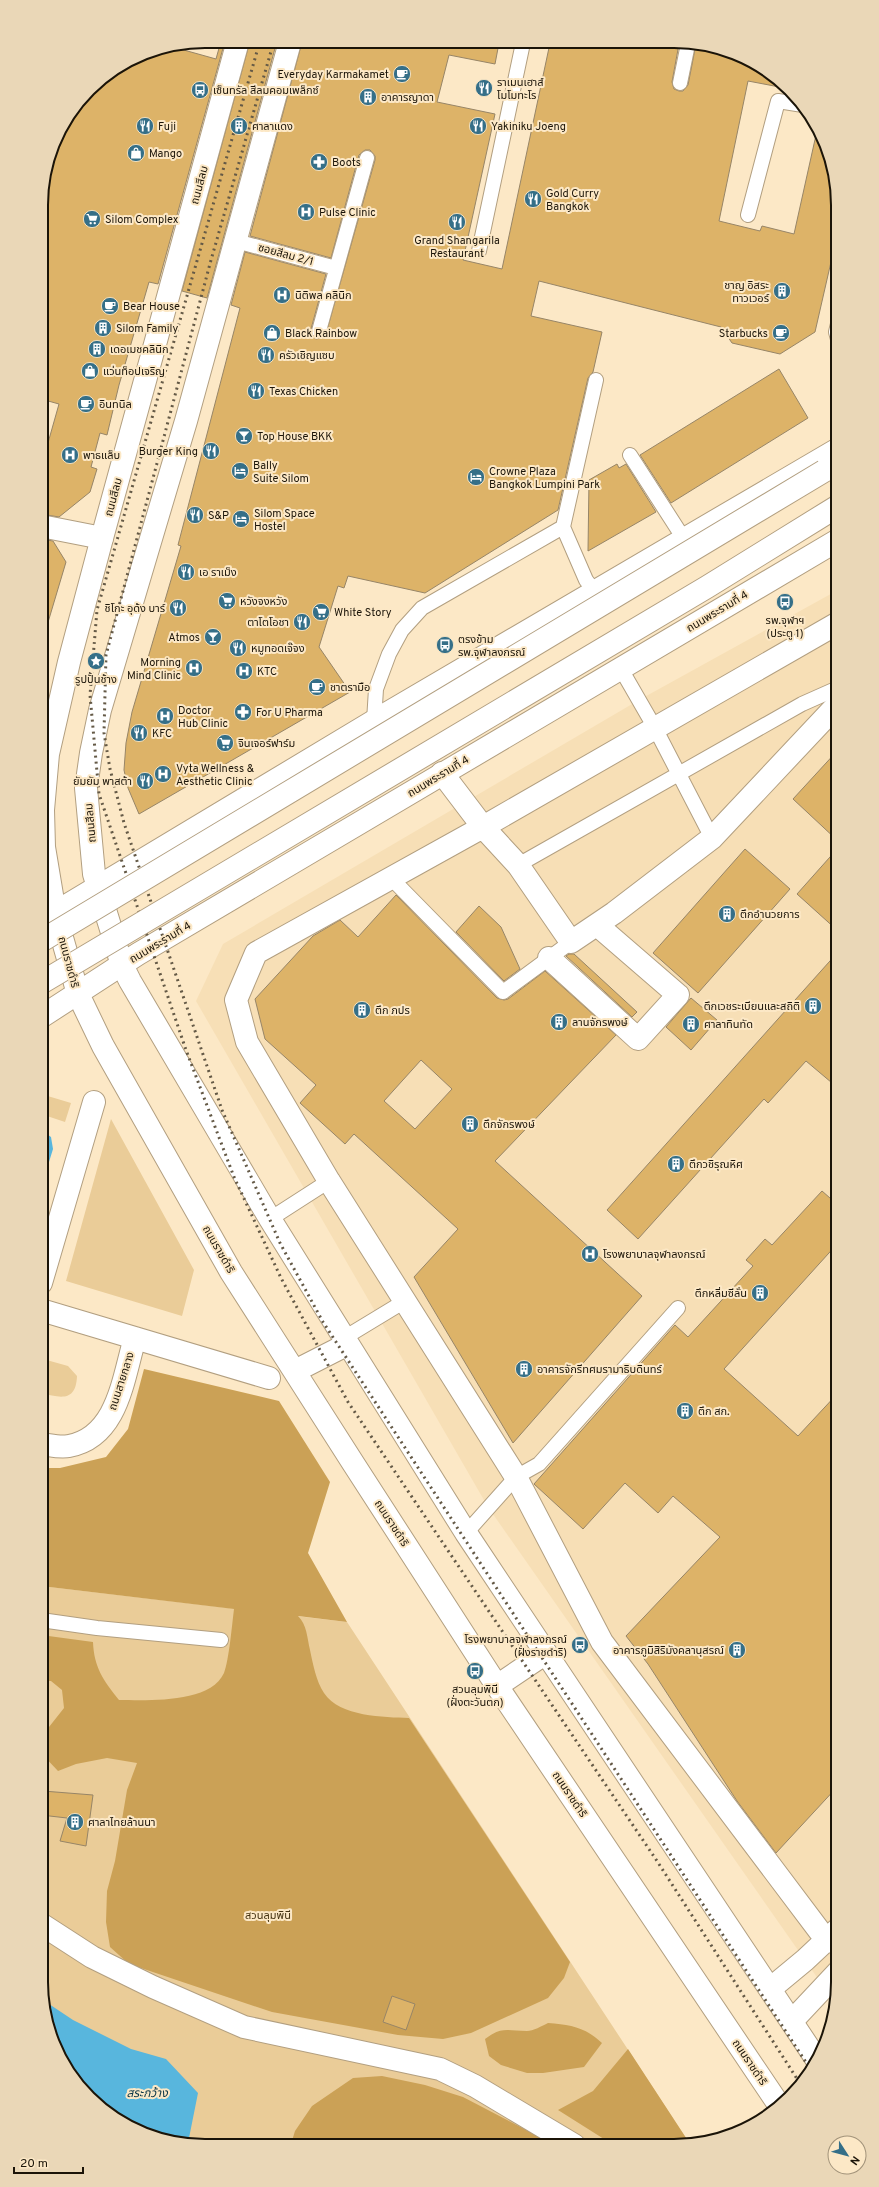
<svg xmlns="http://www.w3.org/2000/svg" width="879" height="2187" viewBox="0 0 879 2187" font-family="Overpass,'Noto Sans Thai',sans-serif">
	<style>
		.built { fill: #f7dfb6 }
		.green { fill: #eacc98 }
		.forest { fill: #cba156 }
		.water { fill: #58b6dd }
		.building { fill: #ddb368; stroke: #978567; fill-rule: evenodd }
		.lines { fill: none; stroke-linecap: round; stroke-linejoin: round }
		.lane-casing { stroke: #b29f80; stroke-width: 16 }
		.street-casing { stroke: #b29f80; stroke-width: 24 }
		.secondary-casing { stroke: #b29f80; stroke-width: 24 }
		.primary-casing { stroke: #b29f80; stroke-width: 24 }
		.lane { stroke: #fff; stroke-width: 14 }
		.street { stroke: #fff; stroke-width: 22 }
		.secondary { stroke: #fff; stroke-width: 22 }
		.primary { stroke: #fff; stroke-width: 22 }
		.rail { stroke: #645946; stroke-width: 3; stroke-dasharray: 2 4; stroke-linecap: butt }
		.primary-bridge-casing { stroke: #b29f80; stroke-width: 24; stroke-linecap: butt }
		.primary-bridge { stroke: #fff; stroke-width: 22 }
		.labels { text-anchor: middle; stroke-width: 4; stroke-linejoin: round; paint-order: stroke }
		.poi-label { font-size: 11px; fill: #1b1408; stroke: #fce8c6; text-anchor: start }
		.street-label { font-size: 11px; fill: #1b1408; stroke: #fce8c6 }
		.park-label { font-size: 11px; fill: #443211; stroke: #fce8c6 }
		.water-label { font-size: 12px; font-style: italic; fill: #0e3849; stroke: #fce8c6 }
		.rim { fill: none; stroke: #1b1408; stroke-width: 2 }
	</style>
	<rect width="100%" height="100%" fill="#fce8c6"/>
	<path class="built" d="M838,590V1993L835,2003L488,1507L196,1001L223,944L639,700Z"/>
	<path class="green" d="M41,1094L71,1103L65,1122L41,1114Z
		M111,1119L194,1270L182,1316L66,1281Z
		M43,1359L68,1366L77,1376C76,1402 61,1398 41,1393V1367Z
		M41,1586L347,1622L690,2144L674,2146L173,2143L132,2129L89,2098L63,2064L47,2025L41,1982Z"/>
	<path class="forest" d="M144,1369L279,1401L330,1482L308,1553L347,1622L298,1616C307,1625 307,1637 310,1650C313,1664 316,1681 324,1693C340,1717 384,1717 409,1718L570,1962L564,1978L548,1998L471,2033L443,2039L398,2035L272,2012L129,1964L110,1947L106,1922L107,1891L115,1861L127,1790L137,1763L107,1758L76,1764L58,1771L41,1753L49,1727L64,1708L62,1690L51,1681H41V1635L93,1642C94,1667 103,1680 119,1700C147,1700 210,1704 224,1673C229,1660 232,1625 234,1609L41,1586V1468H60L106,1457L128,1429Z
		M548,2023C571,2025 585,2027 602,2043L584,2067L543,2073H527L501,2065L489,2056L485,2039C502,2026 507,2031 527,2031C533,2031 542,2026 548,2023Z
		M628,2049L690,2144L674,2146H615L558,2110L593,2091Z
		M382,2076L425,2085L463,2097L555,2145L291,2144L295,2131L312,2106L353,2078Z"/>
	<path class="water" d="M41,1130L51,1137L53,1149L41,1188Z
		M43,2000L73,2020L131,2049L166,2059L198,2093L188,2143C139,2143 87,2106 63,2064C52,2044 46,2022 43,2000Z"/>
	<path class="building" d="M221,41H225L158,284L149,282L119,385L107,435L100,433L91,467L97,469L90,492L59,517L41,514V457H44L59,404L41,399V194L58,132L97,82L142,53L173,47L216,59Z
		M250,41H277L207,298L182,291Z
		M302,42L499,43L495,64L449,55L437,102L495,114L463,260L502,269L550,43L679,44L672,82L674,89L679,91H683L688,85L696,44H706L747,58L790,89L748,81L719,221L760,231L762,226L794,234L818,126L832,162L838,205V241L836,240L815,332L780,354L732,343L721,327L539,281L531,316L602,332L593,372L588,378L558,510L425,593L348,576L344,588L338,586L319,647L350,692L139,814L128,788L124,770L126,743L132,712L181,546L178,545L240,308L231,305L245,252L326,274L311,329L313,337L316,339L325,337L375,160V156L370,150H365L359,155L331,258L250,236Z
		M779,369L808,418L671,503L640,455Z
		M617,464L619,468L626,464L656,512L588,551L589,480Z
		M41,539L53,541L66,562L46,629L41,628Z
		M838,750V841L793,799Z
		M838,848V931L797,894Z
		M745,849L790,889L698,993L653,953Z
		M396,895L497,998L504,1000L508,999L545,971L616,1035L495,1161L642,1296L513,1443L414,1277L458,1229L354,1134L345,1144L300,1103L316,1085L265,1039L255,999L313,936L340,920L358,937ZM421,1060L452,1089L415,1129L384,1101Z
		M479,906L501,927L520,969L504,981L456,932Z
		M838,952V1088L806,1061L768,1103L764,1099L638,1239L607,1210Z
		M569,954H574L637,1012L632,1017L566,956Z
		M691,998L717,1020L691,1050L666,1027Z
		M822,1191L838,1205V1243L724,1369L798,1436L838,1393V1786L776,1853L737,1801L648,1664L626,1636L720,1537L673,1496L658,1513L625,1483L583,1529L534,1484L675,1325L688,1337L753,1266L746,1260L765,1239L772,1245Z
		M43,1791L93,1795L86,1846L60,1841L67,1818L41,1815Z
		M392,1996L415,2004L406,2030L383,2022Z"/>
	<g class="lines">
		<defs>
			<path id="lane" d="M680,83L688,44
				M748,215L778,101L803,105
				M236,241L336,268
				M479,251L523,43
				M319,331L367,158
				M838,339L836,332L838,324
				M630,455L684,539
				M563,527L596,380
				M621,669L655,728L712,838
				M374,721L376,689L389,654L402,630L422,608L563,527L586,580L595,592
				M518,865L802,704L838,688
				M391,878L503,992L571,942
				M270,1219L329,1181
				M344,1338L405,1301
				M466,1533L516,1477L539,1464L678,1308
				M41,1620L97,1628L221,1640"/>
			<path id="street" d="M41,526L102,538
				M442,773L483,827L518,865L571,942L614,913L712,838L838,704
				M549,958L638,1039L678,995L597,925
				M41,1283L94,1102
				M41,1310L269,1378
				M41,1444C50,1445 60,1448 69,1446C118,1437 123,1378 135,1338
				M41,1924L92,1957L153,1987L244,2027L440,2069L475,2086L574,2145
				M838,1942L827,1941L602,1642L516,1477L329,1181L247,1042L236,1000L256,953L483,827L838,623
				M770,1989L805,1960L837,1930
				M792,2021L838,1972"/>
			<path id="secondary" d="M238,41L102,538L69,662L48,754L43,810L44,847L55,913L78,994L103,1046L231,1272L353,1463L497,1686L779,2105
				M290,42L186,421L100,710L91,753L86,788L94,874L122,965L130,981L270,1219L466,1533L817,2060
				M295,1371L348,1344
				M497,1686L546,1653"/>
			<path id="primary" d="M41,921L374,721L838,449
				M41,1017L138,954L838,540"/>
		</defs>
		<use href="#lane" class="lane-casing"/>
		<use href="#street" class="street-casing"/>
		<use href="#secondary" class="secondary-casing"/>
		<use href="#primary" class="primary-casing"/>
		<use href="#lane" class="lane"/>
		<use href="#street" class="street"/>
		<use href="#secondary" class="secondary"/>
		<use href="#primary" class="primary"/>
		<path class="rail" d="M260,41L97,610L90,695L99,794L186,1050L234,1177L281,1278L348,1402L657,1861L801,2085
			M274,41L211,260L106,655L104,733L110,769L124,823L222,1110L280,1243L323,1322L811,2070"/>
		<defs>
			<path id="primary-bridge" d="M41,941L824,471
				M41,983L707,587L838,506"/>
		</defs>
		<use href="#primary-bridge" class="primary-bridge-casing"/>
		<use href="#primary-bridge" class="primary-bridge"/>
	</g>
	<defs>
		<symbol id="cafe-disc" viewBox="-11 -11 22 22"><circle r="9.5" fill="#356f88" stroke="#fce8c6"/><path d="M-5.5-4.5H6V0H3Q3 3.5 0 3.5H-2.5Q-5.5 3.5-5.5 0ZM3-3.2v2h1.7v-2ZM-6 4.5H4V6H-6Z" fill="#fff"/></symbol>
		<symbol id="restaurant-disc" viewBox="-11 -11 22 22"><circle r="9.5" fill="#356f88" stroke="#fce8c6"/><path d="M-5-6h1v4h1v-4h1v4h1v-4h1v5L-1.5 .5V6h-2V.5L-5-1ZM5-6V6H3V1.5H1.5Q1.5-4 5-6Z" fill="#fff"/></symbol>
		<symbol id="bus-disc" viewBox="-11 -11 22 22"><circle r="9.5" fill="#356f88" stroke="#fce8c6"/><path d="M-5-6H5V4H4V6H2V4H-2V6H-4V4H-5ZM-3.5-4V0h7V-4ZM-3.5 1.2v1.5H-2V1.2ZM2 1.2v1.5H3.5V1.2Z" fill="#fff"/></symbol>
		<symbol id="building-disc" viewBox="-11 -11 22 22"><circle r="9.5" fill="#356f88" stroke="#fce8c6"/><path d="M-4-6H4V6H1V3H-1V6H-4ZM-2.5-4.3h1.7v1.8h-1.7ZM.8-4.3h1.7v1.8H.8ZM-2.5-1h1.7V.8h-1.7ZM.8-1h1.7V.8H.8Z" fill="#fff"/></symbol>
		<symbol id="shop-disc" viewBox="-11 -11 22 22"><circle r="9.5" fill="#356f88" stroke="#fce8c6"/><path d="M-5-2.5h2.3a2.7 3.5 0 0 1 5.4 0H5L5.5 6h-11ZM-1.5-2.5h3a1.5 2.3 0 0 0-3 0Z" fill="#fff"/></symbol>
		<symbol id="pharmacy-disc" viewBox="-11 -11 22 22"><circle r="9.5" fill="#356f88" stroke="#fce8c6"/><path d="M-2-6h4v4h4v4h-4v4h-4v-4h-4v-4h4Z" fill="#fff"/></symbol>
		<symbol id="hospital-disc" viewBox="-11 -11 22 22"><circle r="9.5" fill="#356f88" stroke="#fce8c6"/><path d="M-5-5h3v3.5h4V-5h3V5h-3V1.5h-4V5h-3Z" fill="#fff"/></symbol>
		<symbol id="supermarket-disc" viewBox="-11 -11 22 22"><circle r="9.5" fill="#356f88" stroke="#fce8c6"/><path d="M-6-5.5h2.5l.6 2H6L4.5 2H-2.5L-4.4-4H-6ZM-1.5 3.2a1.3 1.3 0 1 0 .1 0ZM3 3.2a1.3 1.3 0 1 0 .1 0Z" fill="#fff"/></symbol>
		<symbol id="bar-disc" viewBox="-11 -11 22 22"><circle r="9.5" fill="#356f88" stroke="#fce8c6"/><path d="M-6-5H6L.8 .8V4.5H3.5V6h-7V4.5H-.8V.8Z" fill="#fff"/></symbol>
		<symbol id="hotel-disc" viewBox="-11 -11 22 22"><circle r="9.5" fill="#356f88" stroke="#fce8c6"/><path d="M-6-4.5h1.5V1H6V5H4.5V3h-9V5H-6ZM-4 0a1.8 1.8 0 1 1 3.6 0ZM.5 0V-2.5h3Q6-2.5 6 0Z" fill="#fff"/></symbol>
		<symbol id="sight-disc" viewBox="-11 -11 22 22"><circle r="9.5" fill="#356f88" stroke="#fce8c6"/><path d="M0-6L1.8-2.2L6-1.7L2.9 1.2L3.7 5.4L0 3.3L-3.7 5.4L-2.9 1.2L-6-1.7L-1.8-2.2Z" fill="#fff"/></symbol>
	</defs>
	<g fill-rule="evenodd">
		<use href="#cafe-disc" x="392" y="64" width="20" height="20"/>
		<use href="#restaurant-disc" x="474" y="78" width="20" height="20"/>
		<use href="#bus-disc" x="190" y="80" width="20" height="20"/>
		<use href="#building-disc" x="358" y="87" width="20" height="20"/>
		<use href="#restaurant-disc" x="135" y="116" width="20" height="20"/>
		<use href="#building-disc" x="229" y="116" width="20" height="20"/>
		<use href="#restaurant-disc" x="468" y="116" width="20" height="20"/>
		<use href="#shop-disc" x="126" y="143" width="20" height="20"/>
		<use href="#pharmacy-disc" x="309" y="152" width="20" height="20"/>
		<use href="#restaurant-disc" x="523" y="189" width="20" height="20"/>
		<use href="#hospital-disc" x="296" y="202" width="20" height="20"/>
		<use href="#supermarket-disc" x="82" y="209" width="20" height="20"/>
		<use href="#restaurant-disc" x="447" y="212" width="20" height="20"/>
		<use href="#building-disc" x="772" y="281" width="20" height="20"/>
		<use href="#hospital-disc" x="272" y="285" width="20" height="20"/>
		<use href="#cafe-disc" x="100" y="296" width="20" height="20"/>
		<use href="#building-disc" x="93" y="318" width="20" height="20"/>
		<use href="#shop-disc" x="262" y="323" width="20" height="20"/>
		<use href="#cafe-disc" x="771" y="323" width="20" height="20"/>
		<use href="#building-disc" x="87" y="339" width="20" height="20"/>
		<use href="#restaurant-disc" x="256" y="345" width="20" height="20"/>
		<use href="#shop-disc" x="80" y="361" width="20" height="20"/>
		<use href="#restaurant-disc" x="246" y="381" width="20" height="20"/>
		<use href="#cafe-disc" x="76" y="394" width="20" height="20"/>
		<use href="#bar-disc" x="234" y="426" width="20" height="20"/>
		<use href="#restaurant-disc" x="201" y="441" width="20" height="20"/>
		<use href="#hospital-disc" x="60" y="445" width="20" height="20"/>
		<use href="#hotel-disc" x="230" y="461" width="20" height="20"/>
		<use href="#hotel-disc" x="466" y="467" width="20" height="20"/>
		<use href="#restaurant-disc" x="185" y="505" width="20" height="20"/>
		<use href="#hotel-disc" x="231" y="509" width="20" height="20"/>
		<use href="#restaurant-disc" x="176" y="562" width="20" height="20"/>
		<use href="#supermarket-disc" x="217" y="591" width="20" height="20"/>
		<use href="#bus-disc" x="775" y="592" width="20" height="20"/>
		<use href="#restaurant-disc" x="168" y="598" width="20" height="20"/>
		<use href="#supermarket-disc" x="311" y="602" width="20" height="20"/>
		<use href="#restaurant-disc" x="292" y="612" width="20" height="20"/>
		<use href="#bar-disc" x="203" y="627" width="20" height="20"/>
		<use href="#bus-disc" x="435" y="635" width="20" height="20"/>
		<use href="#restaurant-disc" x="228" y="638" width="20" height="20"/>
		<use href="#sight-disc" x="86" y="651" width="20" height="20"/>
		<use href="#hospital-disc" x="184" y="658" width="20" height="20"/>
		<use href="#hospital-disc" x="234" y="661" width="20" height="20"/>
		<use href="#cafe-disc" x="307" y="677" width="20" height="20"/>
		<use href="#pharmacy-disc" x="233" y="702" width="20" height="20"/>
		<use href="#hospital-disc" x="155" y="706" width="20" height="20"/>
		<use href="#restaurant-disc" x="129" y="723" width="20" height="20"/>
		<use href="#supermarket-disc" x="215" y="733" width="20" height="20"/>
		<use href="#hospital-disc" x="153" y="764" width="20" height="20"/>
		<use href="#restaurant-disc" x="135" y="771" width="20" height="20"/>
		<use href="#building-disc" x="717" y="904" width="20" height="20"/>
		<use href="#building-disc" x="803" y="996" width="20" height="20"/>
		<use href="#building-disc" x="352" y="1000" width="20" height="20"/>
		<use href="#building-disc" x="549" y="1012" width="20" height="20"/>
		<use href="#building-disc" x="681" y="1014" width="20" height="20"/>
		<use href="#building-disc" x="460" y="1114" width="20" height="20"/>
		<use href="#building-disc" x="666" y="1154" width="20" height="20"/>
		<use href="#hospital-disc" x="580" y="1244" width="20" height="20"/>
		<use href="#building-disc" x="750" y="1283" width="20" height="20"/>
		<use href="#building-disc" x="514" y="1359" width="20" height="20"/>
		<use href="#building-disc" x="675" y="1401" width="20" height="20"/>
		<use href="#bus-disc" x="570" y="1635" width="20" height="20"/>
		<use href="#building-disc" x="727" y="1640" width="20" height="20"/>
		<use href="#bus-disc" x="465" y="1661" width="20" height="20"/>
		<use href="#building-disc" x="65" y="1812" width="20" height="20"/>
	</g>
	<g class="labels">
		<g class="poi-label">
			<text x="389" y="78" text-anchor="end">Everyday Karmakamet</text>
			<text x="497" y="86">ราเมนเฮาส์<tspan x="497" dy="13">โมโมทะโร</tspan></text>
			<text x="213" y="94">เซ็นทรัล สีลมคอมเพล็กซ์</text>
			<text x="381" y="101">อาคารญาดา</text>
			<text x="158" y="130">Fuji</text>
			<text x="252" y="130">ศาลาแดง</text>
			<text x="491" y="130">Yakiniku Joeng</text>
			<text x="149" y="157">Mango</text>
			<text x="332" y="166">Boots</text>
			<text x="546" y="197">Gold Curry<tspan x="546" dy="13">Bangkok</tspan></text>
			<text x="319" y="216">Pulse Clinic</text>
			<text x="105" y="223">Silom Complex</text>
			<text x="457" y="244" text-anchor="middle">Grand Shangarila<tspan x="457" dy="13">Restaurant</tspan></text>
			<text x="769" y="289" text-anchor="end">ชาญ อิสระ<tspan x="769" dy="13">ทาวเวอร์</tspan></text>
			<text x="295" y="299">นิติพล คลินิก</text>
			<text x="123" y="310">Bear House</text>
			<text x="116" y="332">Silom Family</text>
			<text x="285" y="337">Black Rainbow</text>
			<text x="768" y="337" text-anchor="end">Starbucks</text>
			<text x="110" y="353">เดอเมชคลินิก</text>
			<text x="279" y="359">ครัวเชิญแซบ</text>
			<text x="103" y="375">แว่นท็อปเจริญ</text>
			<text x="269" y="395">Texas Chicken</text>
			<text x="99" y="408">อินทนิล</text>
			<text x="257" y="440">Top House BKK</text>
			<text x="198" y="455" text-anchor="end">Burger King</text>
			<text x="83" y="459">พาธแล็บ</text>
			<text x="253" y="469">Bally<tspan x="253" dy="13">Suite Silom</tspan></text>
			<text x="489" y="475">Crowne Plaza<tspan x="489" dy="13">Bangkok Lumpini Park</tspan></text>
			<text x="254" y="517">Silom Space<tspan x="254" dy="13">Hostel</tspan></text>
			<text x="208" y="519">S&amp;P</text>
			<text x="199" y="576">เอ ราเม็ง</text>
			<text x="240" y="605">หวังจงหวัง</text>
			<text x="165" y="612" text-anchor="end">ชิโกะ อุด้ง บาร์</text>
			<text x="334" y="616">White Story</text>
			<text x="785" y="624" text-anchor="middle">รพ.จุฬาฯ<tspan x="785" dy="13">(ประตู 1)</tspan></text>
			<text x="289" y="626" text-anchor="end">ตาโตโอชา</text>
			<text x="200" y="641" text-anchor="end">Atmos</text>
			<text x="458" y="643">ตรงข้าม<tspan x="458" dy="13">รพ.จุฬาลงกรณ์</tspan></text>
			<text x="251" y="652">หมูทอดเจ๊จง</text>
			<text x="181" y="666" text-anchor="end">Morning<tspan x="181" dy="13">Mind Clinic</tspan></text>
			<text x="257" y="675">KTC</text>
			<text x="96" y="683" text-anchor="middle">รูปปั้นช้าง</text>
			<text x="330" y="691">ชาตรามือ</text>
			<text x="178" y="714">Doctor<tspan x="178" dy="13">Hub Clinic</tspan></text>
			<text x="256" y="716">For U Pharma</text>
			<text x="152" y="737">KFC</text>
			<text x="238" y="747">จินเจอร์ฟาร์ม</text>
			<text x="176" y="772">Vyta Wellness &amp;<tspan x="176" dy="13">Aesthetic Clinic</tspan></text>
			<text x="132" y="785" text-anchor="end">ยัมยัม พาสต้า</text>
			<text x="740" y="918">ตึกอำนวยการ</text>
			<text x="800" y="1010" text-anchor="end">ตึกเวชระเบียนและสถิติ</text>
			<text x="375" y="1014">ตึก ภปร</text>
			<text x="572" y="1026">ลานจักรพงษ์</text>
			<text x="704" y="1028">ศาลาทินทัด</text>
			<text x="483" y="1128">ตึกจักรพงษ์</text>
			<text x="689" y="1168">ตึกวชิรุณหิศ</text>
			<text x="603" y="1258">โรงพยาบาลจุฬาลงกรณ์</text>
			<text x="747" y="1297" text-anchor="end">ตึกหลิ่มซีลั่น</text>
			<text x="537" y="1373">อาคารจักรีทศมรามาธิบดินทร์</text>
			<text x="698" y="1415">ตึก สก.</text>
			<text x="567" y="1643" text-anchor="end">โรงพยาบาลจุฬาลงกรณ์<tspan x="567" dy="13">(ฝั่งราชดำริ)</tspan></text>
			<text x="724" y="1654" text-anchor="end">อาคารภูมิสิริมังคลานุสรณ์</text>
			<text x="475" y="1693" text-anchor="middle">สวนลุมพินี<tspan x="475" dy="13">(ฝั่งตะวันตก)</tspan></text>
			<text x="88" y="1826">ศาลาไทยล้านนา</text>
		</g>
		<g class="street-label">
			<text transform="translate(199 185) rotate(-75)" y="4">ถนนสีลม</text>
			<text transform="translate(286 254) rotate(15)" y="4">ซอยสีลม 2/1</text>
			<text transform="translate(113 497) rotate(-75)" y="4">ถนนสีลม</text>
			<text transform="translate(717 611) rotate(-31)" y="4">ถนนพระรามที่ 4</text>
			<text transform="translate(438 776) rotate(-31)" y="4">ถนนพระรามที่ 4</text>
			<text transform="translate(90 823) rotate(-95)" y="4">ถนนสีลม</text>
			<text transform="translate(160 942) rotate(-31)" y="4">ถนนพระรามที่ 4</text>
			<text transform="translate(69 962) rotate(75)" y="4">ถนนราชดำริ</text>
			<text transform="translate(219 1249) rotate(60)" y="4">ถนนราชดำริ</text>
			<text transform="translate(121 1381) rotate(-72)" y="4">ถนนสายกลาง</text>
			<text transform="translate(392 1523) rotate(57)" y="4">ถนนราชดำริ</text>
			<text transform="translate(570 1794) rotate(56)" y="4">ถนนราชดำริ</text>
			<text transform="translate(750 2062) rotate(56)" y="4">ถนนราชดำริ</text>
		</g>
		<g class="park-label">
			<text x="268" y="1919">สวนลุมพินี</text>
		</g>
		<g class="water-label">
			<text x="147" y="2097">สระกว้าง</text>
		</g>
	</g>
	<path d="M0 0H879V2187H0ZM205 48H674A157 157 0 0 1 831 205V1982A157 157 0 0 1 674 2139H205A157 157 0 0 1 48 1982V205A157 157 0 0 1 205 48Z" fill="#ead7b7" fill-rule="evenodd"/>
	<path class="rim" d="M205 48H674A157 157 0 0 1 831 205V1982A157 157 0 0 1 674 2139H205A157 157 0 0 1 48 1982V205A157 157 0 0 1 205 48Z"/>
	<g transform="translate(847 2155) rotate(126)"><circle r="19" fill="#fce8c6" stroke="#a2937a"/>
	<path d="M0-3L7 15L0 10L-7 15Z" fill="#356f88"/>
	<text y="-6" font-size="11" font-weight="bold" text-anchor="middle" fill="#1b1408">N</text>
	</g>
	<path d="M14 2167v6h69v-6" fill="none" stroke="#1b1408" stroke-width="2"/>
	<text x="20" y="2167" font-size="12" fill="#1b1408" stroke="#fce8c6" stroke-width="3" paint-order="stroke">20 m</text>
</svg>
